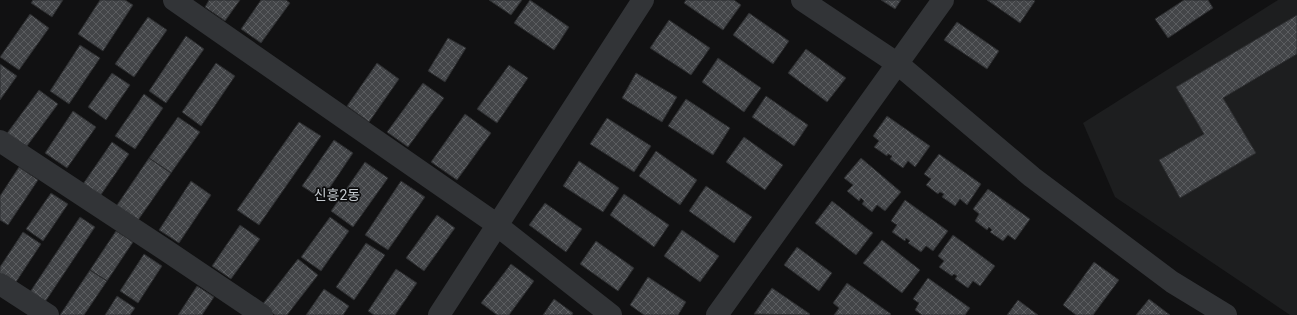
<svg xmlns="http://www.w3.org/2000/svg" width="1297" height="315" viewBox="0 0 1297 315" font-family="Roboto,'Noto Sans KR',sans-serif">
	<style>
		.built { fill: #1d1e1f }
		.building { fill: url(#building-cross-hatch); stroke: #2b2c2e }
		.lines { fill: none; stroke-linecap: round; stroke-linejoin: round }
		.minor { stroke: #323437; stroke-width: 22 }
		.labels { text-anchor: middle; stroke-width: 3.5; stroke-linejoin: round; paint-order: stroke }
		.quarter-label { font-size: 14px; fill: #c4c9ce; stroke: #0c0c0d }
	</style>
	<defs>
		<pattern id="building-cross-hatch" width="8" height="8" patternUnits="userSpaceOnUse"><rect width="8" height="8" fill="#434548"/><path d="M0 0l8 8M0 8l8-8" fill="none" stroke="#5b5d60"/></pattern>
	</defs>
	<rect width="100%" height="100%" fill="#111112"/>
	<path class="built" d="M1278,0H1297V315H1290L1115,197L1083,123Z"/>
	<path class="building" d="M33,0H63L52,17L31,3Z
		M100,0H125L133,5L103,51L78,34Z
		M209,0H240L225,21L205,7Z
		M261,0H286L290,3L261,43L241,29Z
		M489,0H522L511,15Z
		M530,0L569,27L554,50L514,23Z
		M686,0H734L741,5L723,30L684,3Z
		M881,0H901L895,9Z
		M987,0H1033L1035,1L1020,23Z
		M1184,0H1208L1213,8L1168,38L1155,19Z
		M749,13L789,41L773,64L733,35Z
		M30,14L49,28L19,70L0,57Z
		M1297,15V54L1223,98L1256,153L1180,198L1159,160L1204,134L1176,87Z
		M148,17L167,30L134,77L115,64Z
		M669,20L710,48L691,75L650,48Z
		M957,22L999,51L987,69L944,40Z
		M186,36L204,49L166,103L149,91Z
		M448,38L466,48L445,82L428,71Z
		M80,45L100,58L69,104L50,91Z
		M806,49L846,78L827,102L788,73Z
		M718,58L761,88L744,112L702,82Z
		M216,63L235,76L201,126L182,112Z
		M377,63L399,79L369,122L347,106Z
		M0,64L17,76L0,100Z
		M509,65L528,78L497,123L477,109Z
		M112,73L130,85L106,120L88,107Z
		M636,73L677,97L662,122L622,98Z
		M423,83L444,98L408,147L387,132Z
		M39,90L58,104L24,150L5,136Z
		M144,94L163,108L135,149L115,136Z
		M766,96L808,125L794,146L752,117Z
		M686,99L730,128L713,155L668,126Z
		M73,111L96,127L67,168L45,153Z
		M465,114L491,133L457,180L431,162Z
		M887,116L930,146L915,167L908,161L903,168L890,159L892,156L888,154L887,156L874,147L879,141L873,136Z
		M178,117L200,132L171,173L149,158Z
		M607,118L651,146L634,172L590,144Z
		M299,122L321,136L259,225L237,210Z
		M744,137L783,165L765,190L726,162Z
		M334,140L353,153L322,199L302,186Z
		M112,142L129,154L98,199L81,187Z
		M656,151L697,180L680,205L639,176Z
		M939,154L981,184L967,205L960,199L955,206L942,197L944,194L940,192L938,194L926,185L931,179L924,174Z
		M149,158L171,173L136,223L115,208Z
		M861,158L901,192L885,211L877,205L872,212L862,204L864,201L861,198L859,201L847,191L853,185L844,178Z
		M579,161L619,188L603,212L563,186Z
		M365,162L388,178L353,227L331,211Z
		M19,167L38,180L8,225L0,220V196Z
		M191,181L211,195L179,243L159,230Z
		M401,181L425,197L388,250L365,235Z
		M706,186L752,217L734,243L689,211Z
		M988,189L1030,219L1015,240L1008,235L1003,241L990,232L992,230L989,227L987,230L975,221L979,214L973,209Z
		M51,193L68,204L43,241L26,229Z
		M624,194L669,225L654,247L610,215Z
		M905,200L948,231L933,251L926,246L921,252L908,243L910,241L906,238L905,241L892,232L897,225L891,221Z
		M832,201L873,233L856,255L815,223Z
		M545,203L582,229L566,252L529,225Z
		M437,215L455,228L424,271L406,258Z
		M80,217L95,227L45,302L30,292Z
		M330,217L349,231L321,271L301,257Z
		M240,225L260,239L231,279L212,266Z
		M682,230L719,256L700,282L664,256Z
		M116,231L133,242L107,281L90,270Z
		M23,232L41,244L14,285L0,276V267Z
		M953,235L995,266L980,286L973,281L968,288L955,279L957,276L954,274L952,276L939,267L944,261L938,256Z
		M882,240L920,270L902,293L863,263Z
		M596,241L634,268L618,291L580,264Z
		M366,243L385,255L354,300L336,287Z
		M797,247L832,273L819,291L784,265Z
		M144,254L162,266L138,303L120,291Z
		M298,259L318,275L287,315H275L262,305Z
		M1094,262L1119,280L1093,315H1076L1063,305Z
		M511,264L534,281L509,315H497L481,303Z
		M396,269L417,283L395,315H374L368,311Z
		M90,270L107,281L84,315H60Z
		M648,277L686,302L678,315H644L630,305Z
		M928,278L970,308L965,315H922L915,310L919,303L913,299Z
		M847,283L891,314L890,315H834L839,308L833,303Z
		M197,286L214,297L202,315H178Z
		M772,288L810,314L809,315L754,314Z
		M324,289L349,306L343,315H306Z
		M117,296L135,308L130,315H105Z
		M554,299L573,313L572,315H543Z
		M1149,299L1170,315H1136Z
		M1018,300L1038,315H1007Z"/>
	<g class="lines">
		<path class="minor" d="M174,0L489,219L611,315
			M802,0L898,64L1032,177L1172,282L1226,315
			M0,141L167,251L262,315
			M0,284L48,315
			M439,315L643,0
			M717,315L943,0"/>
	</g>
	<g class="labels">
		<g class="quarter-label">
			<text x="337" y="200">신흥2동</text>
		</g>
	</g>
</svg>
